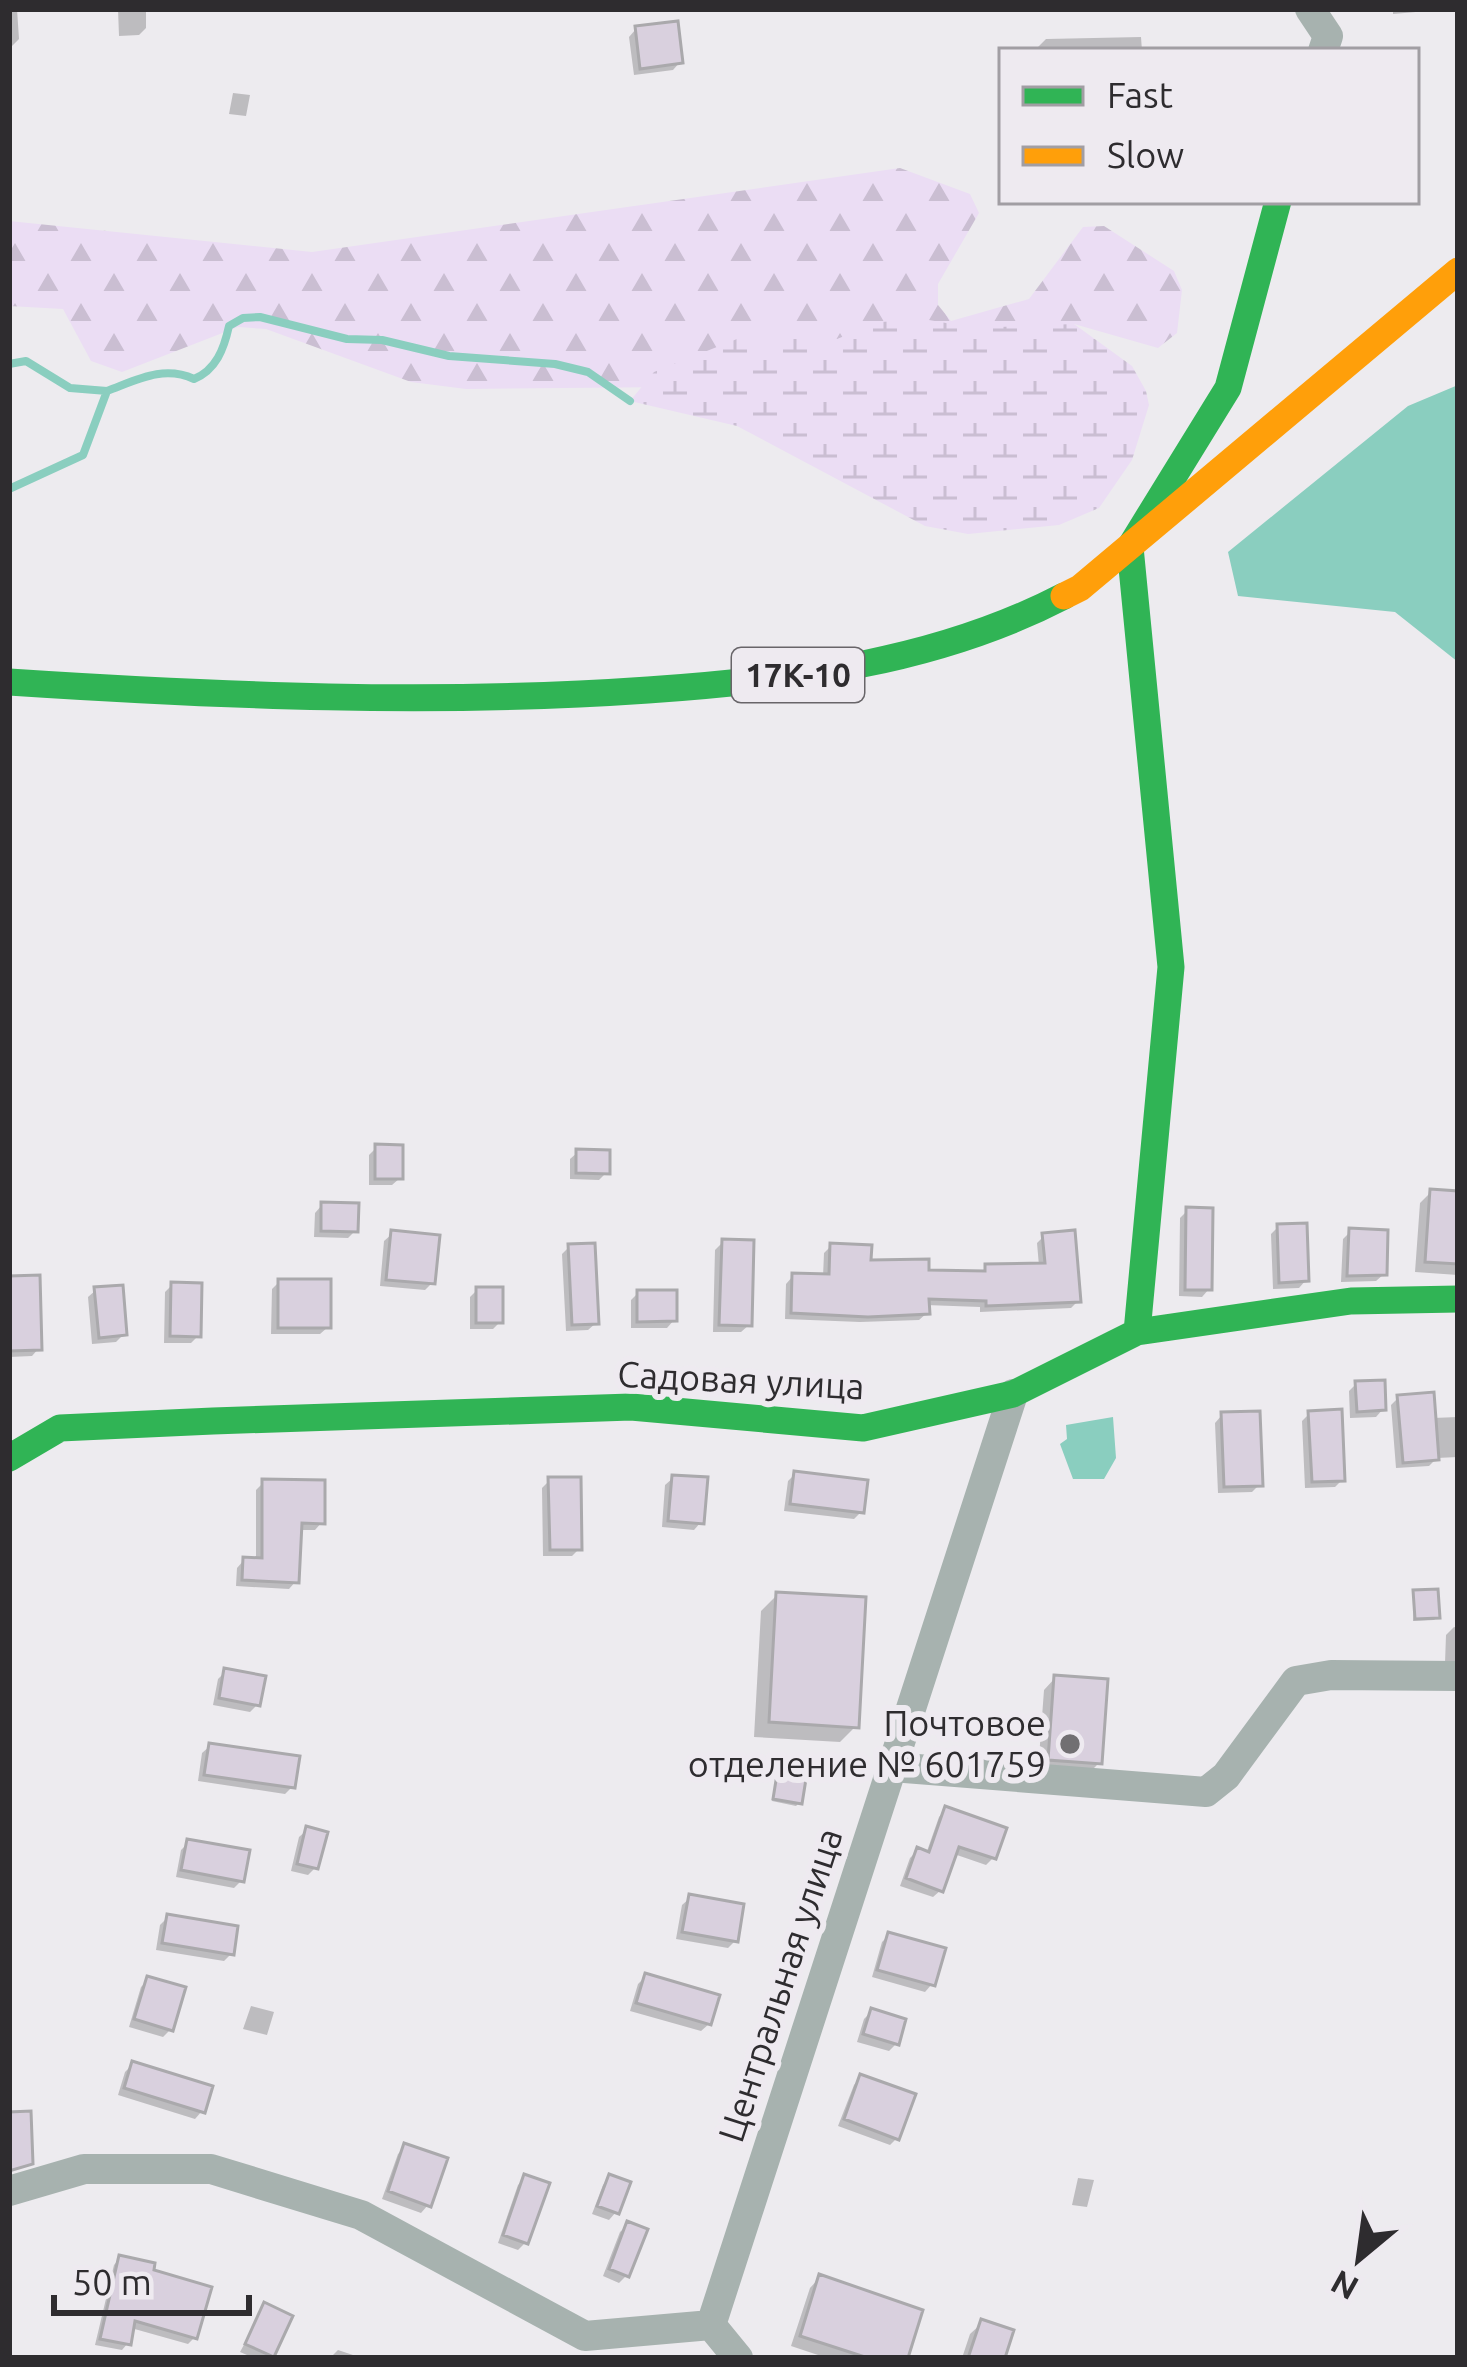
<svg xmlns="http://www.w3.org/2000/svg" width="1467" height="2367" viewBox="0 0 1467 2367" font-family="Ubuntu,sans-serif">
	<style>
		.forest { fill: url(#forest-firs) }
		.wetland { fill: url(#wetland-marsh) }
		.water { fill: #8acebf }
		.shadow { fill: #0003 }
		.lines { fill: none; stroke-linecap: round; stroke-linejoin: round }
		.stream { stroke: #8acebf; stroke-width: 8 }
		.building { fill: #d9d0de; stroke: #aaa9ac; stroke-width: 3 }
		.street { stroke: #a7b2af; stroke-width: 30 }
		.fast { stroke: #30b455; stroke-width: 27 }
		.slow { stroke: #ff9f0a; stroke-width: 27 }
		.poi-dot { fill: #716f72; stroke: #eeeaf0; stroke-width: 4.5 }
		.labels { text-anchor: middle; stroke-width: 12; stroke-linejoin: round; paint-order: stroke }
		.shield { fill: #eeeaf0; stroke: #686569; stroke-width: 3 }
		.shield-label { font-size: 33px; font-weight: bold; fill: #2e2c2f }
		.street-label { font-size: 36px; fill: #2e2c2f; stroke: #eeeaf0 }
		.poi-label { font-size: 36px; fill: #2e2c2f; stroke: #eeeaf0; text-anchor: end }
	</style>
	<defs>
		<pattern id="forest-firs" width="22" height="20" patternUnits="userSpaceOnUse" patternTransform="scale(3)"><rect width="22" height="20" fill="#ebddf4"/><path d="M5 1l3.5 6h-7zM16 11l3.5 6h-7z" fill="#cabed2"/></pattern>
		<pattern id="wetland-marsh" width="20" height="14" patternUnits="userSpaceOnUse" patternTransform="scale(3)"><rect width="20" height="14" fill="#ebddf4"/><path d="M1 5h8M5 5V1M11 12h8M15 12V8" fill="none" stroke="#cabed2"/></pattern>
	</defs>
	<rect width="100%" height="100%" fill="#edebef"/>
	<path class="forest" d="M900,168L970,194L979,213L938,284V305L951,321L1029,299L1083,227L1104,226L1174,271L1182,290L1177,333L1158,348L1074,324L675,387L466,389L411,382L266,329L238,327L122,372L91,361L63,309L9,306V221L312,252Z"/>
	<path class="wetland" d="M929,320L974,328L1074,324L1132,366L1146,391L1149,405L1132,460L1099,508L1059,525L968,534L925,526L737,426L630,401L654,372L742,337L775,332L837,339L879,322Z"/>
	<path class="water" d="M1458,385V662L1395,612L1238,596L1228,552L1408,406Z
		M1113,1417L1116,1458L1104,1479H1073L1060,1444L1067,1439L1066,1425Z"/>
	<path class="shadow" d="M9,9H17L19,39L9,49Z
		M118,9H146V28L139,35L119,36Z
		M1393,9H1450L1393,14Z
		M636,29L680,62L673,70L634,75L629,37Z
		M1141,37L1142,51H1034L1046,39Z
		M233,93L250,95L246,116L229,114Z
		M377,1147L400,1178L392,1185H369V1155Z
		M578,1152L607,1172L599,1180L570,1179V1159Z
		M1431,1192L1458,1194V1275L1415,1272L1420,1203Z
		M322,1205L355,1231L348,1238L314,1237L315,1213Z
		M1188,1210L1209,1289L1202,1297L1179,1296L1180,1218Z
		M1278,1227L1306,1280L1299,1288L1273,1289L1271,1234Z
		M1350,1232L1384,1274L1376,1281L1341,1282L1343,1239Z
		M392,1234L432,1283L425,1290L380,1286L384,1241Z
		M1044,1236L1078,1301L1071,1308L980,1312V1307L926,1305L927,1313L919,1320L860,1322L785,1319L786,1284L793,1276L823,1277L824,1253L831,1246L868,1263L926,1273L979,1274L987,1267L1039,1266L1037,1243Z
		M723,1242L749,1325L741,1332H713L715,1250Z
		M569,1247L596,1323L588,1330L566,1331L562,1254Z
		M9,1279L39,1348L32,1356L9,1357Z
		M279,1282L328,1327L320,1334H271L272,1289Z
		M172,1285L198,1336L191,1343H164L165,1292Z
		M96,1290L124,1334L116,1342L92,1344L88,1297Z
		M477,1290L500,1322L493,1329H470V1297Z
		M638,1293L674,1320L667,1328H631V1300Z
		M1356,1384L1383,1409L1376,1417L1350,1418L1349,1391Z
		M1398,1398L1433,1418L1458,1417V1457L1437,1458L1429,1466L1396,1468L1391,1405Z
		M1309,1414L1342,1480L1335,1487L1305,1488L1302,1421Z
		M1222,1415L1260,1484L1252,1492L1218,1493L1215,1423Z
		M795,1474L861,1512L854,1519L784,1511L788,1481Z
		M673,1478L701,1522L694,1530L662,1527L665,1485Z
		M550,1480L579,1549L572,1556H543L542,1488Z
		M264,1482L322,1522L315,1530H299L296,1581L289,1589L236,1586L237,1568L244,1560L256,1561V1490Z
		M1415,1593L1437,1617L1434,1620L1413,1621Z
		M777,1595L856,1726L840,1742L754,1737L761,1611Z
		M1454,1627L1458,1628V1664L1445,1663L1446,1635Z
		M225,1672L257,1705L250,1712L213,1705L218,1679Z
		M1055,1678L1099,1763L1087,1775L1038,1771L1044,1690Z
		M210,1746L292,1787L285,1794L198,1781L202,1753Z
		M778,1777L799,1803L796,1806L772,1801Z
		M946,1809L993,1858L986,1865L954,1854L941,1890L933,1897L900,1886L910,1858L917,1851L926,1854L939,1817Z
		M307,1830L315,1868L308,1875L291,1871L299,1837Z
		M188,1843L242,1880L234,1888L176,1877L181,1850Z
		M690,1898L735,1941L728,1948L676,1939L682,1905Z
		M168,1917L231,1954L224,1961L156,1950L160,1925Z
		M889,1935L932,1984L925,1992L872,1977L882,1942Z
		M645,1977L709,2024L701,2031L630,2011L638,1984Z
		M148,1980L170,2030L163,2037L129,2027L141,1987Z
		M251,2006L274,2012L267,2035L243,2029Z
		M872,2011L896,2044L889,2051L857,2042L864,2019Z
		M133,2064L202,2111L195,2119L118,2095L125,2072Z
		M861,2077L897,2138L890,2145L838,2126L854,2085Z
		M405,2147L428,2205L421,2213L382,2199L398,2154Z
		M610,2177L616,2212L609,2220L592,2214L603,2185Z
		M525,2178L526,2242L518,2250L498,2243L518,2185Z
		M1078,2178L1094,2180L1087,2207L1072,2205Z
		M628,2225L627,2275L619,2283L603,2276L620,2232Z
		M120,2258L194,2338L188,2344L131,2328L128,2343L122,2350L95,2345L114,2265Z
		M820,2277L905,2358H827L791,2346L810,2288Z
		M265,2306L272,2355L254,2358L240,2352Z
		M982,2323L1001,2358H962L970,2334Z
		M338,2350L359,2357V2358H330Z"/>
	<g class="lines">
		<path class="stream" d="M9,364L26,361L70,388L107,391
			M9,489L83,455L107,391C137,380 163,365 194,379C216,370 224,349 229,326L243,318L260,317L347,339L382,340L449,356L555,364L588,372L630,401"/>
	</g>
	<path class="building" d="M678,21L683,63L640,69L635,26Z
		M375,1144L403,1145V1179H375Z
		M576,1149L610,1150V1174L576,1173Z
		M1430,1189L1458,1191V1264L1425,1262Z
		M321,1202L359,1203L358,1232L321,1231Z
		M1186,1207L1213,1208L1212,1290H1185Z
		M1307,1223L1309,1281L1279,1283L1277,1224Z
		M1349,1228L1388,1230L1387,1275L1347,1276Z
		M391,1230L440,1235L435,1284L386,1280Z
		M1075,1230L1081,1302L986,1306V1301L929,1299L930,1314L868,1317L791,1313L792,1273L829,1274L830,1243L872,1245L871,1260L929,1259V1270L985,1271V1264L1045,1263L1042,1233Z
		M722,1239L754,1240L752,1326L719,1325Z
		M595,1243L599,1324L572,1325L568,1244Z
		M40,1275L42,1350L9,1351V1276Z
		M278,1279H331V1328H278Z
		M171,1282L202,1283L201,1337L170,1336Z
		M123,1285L127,1335L99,1338L94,1287Z
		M476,1287H503V1323H476Z
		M637,1290H677V1321L637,1322Z
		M1385,1380L1386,1410L1357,1412L1355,1381Z
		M1434,1392L1439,1460L1403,1463L1397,1395Z
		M1342,1409L1345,1481L1312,1482L1308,1411Z
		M1260,1411L1263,1486L1224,1487L1221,1412Z
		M794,1471L868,1480L864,1513L790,1504Z
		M672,1475L708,1477L704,1524L668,1521Z
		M548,1477H581L582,1550H550Z
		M262,1479L325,1480V1524L302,1523L299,1583L242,1580L243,1557L262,1558Z
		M1438,1589L1440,1618L1415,1619L1413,1590Z
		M776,1592L866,1597L859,1728L769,1722Z
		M224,1668L266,1676L260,1706L219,1698Z
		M1054,1675L1108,1679L1102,1764L1048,1760Z
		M209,1743L300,1756L295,1788L204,1775Z
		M777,1774L806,1779L802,1804L773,1799Z
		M945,1806L1007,1828L996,1859L959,1847L943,1892L906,1878L917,1847L929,1852Z
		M306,1826L328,1832L318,1869L297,1864Z
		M187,1839L250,1850L244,1882L181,1870Z
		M689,1894L744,1904L738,1942L682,1932Z
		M167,1914L238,1926L234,1955L162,1943Z
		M888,1932L946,1948L935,1986L877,1970Z
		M645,1973L720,1995L711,2025L636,2003Z
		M147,1976L186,1987L173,2031L134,2019Z
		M871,2008L906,2019L899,2045L863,2034Z
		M132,2061L213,2086L205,2113L124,2088Z
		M860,2074L916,2094L899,2140L844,2119Z
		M31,2111L33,2164L9,2171V2112Z
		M404,2143L448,2158L431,2207L388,2191Z
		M524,2174L550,2183L528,2244L503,2235Z
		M609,2174L631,2182L619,2214L597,2206Z
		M627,2221L648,2229L629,2277L609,2269Z
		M119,2255L155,2263L154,2270L212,2287L197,2339L135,2321L131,2345L100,2339Z
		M819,2274L923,2310L908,2358H868L800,2336Z
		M264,2302L293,2316L274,2357L245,2344Z
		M981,2319L1014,2330L1005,2358H968Z"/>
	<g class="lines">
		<path class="street" d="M1310,9L1328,36L1323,51
			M892,1767L1206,1792L1226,1776L1296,1681L1331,1675L1458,1676
			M9,2191L84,2169H211L361,2215L585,2336L711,2325L738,2358
			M711,2325L1013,1394"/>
		<path class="fast" d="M9,682C222,696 435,705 648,690C791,680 935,663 1064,596
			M1137,1332L1171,967L1130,547L1228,388L1278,201
			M9,1458L60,1428L213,1421L631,1407L863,1428L1013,1394L1137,1332L1351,1301L1458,1299"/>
		<path class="slow" d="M1064,596L1080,588L1458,271"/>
	</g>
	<circle class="poi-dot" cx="1070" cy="1744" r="12"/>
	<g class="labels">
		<rect class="shield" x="732" y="648" width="132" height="54" rx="9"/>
		<g class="shield-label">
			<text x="798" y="687">17К-10</text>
		</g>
		<g class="street-label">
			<text transform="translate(741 1380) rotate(3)" y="13">Садовая улица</text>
			<text transform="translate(780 1985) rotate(-72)" y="13">Центральная улица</text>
		</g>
		<g class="poi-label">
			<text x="1046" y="1736">Почтовое<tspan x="1046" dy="41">отделение № 601759</tspan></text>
		</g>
	</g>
	<rect width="1467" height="2367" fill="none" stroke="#2e2c2f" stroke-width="24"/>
	<rect x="999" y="48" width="420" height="156" fill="#eeeaf0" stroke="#a19ea3" stroke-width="3"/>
	<rect x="1023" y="87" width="60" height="18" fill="#30b455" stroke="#a19ea3" stroke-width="3"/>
	<text x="1107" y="108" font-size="36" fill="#2e2c2f">Fast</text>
	<rect x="1023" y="147" width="60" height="18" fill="#ff9f0a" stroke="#a19ea3" stroke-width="3"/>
	<text x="1107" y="168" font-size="36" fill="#2e2c2f">Slow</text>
	<g transform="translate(1359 2259) rotate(209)" stroke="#eeeaf0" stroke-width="9" paint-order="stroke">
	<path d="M0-9L21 45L0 30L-21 45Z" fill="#2e2c2f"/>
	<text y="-18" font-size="33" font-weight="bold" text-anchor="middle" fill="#2e2c2f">N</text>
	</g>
	<path d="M54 2295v18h195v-18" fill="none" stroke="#2e2c2f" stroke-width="6"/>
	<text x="72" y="2295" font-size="36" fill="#2e2c2f" stroke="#eeeaf0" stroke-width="9" paint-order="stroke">50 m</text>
</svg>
